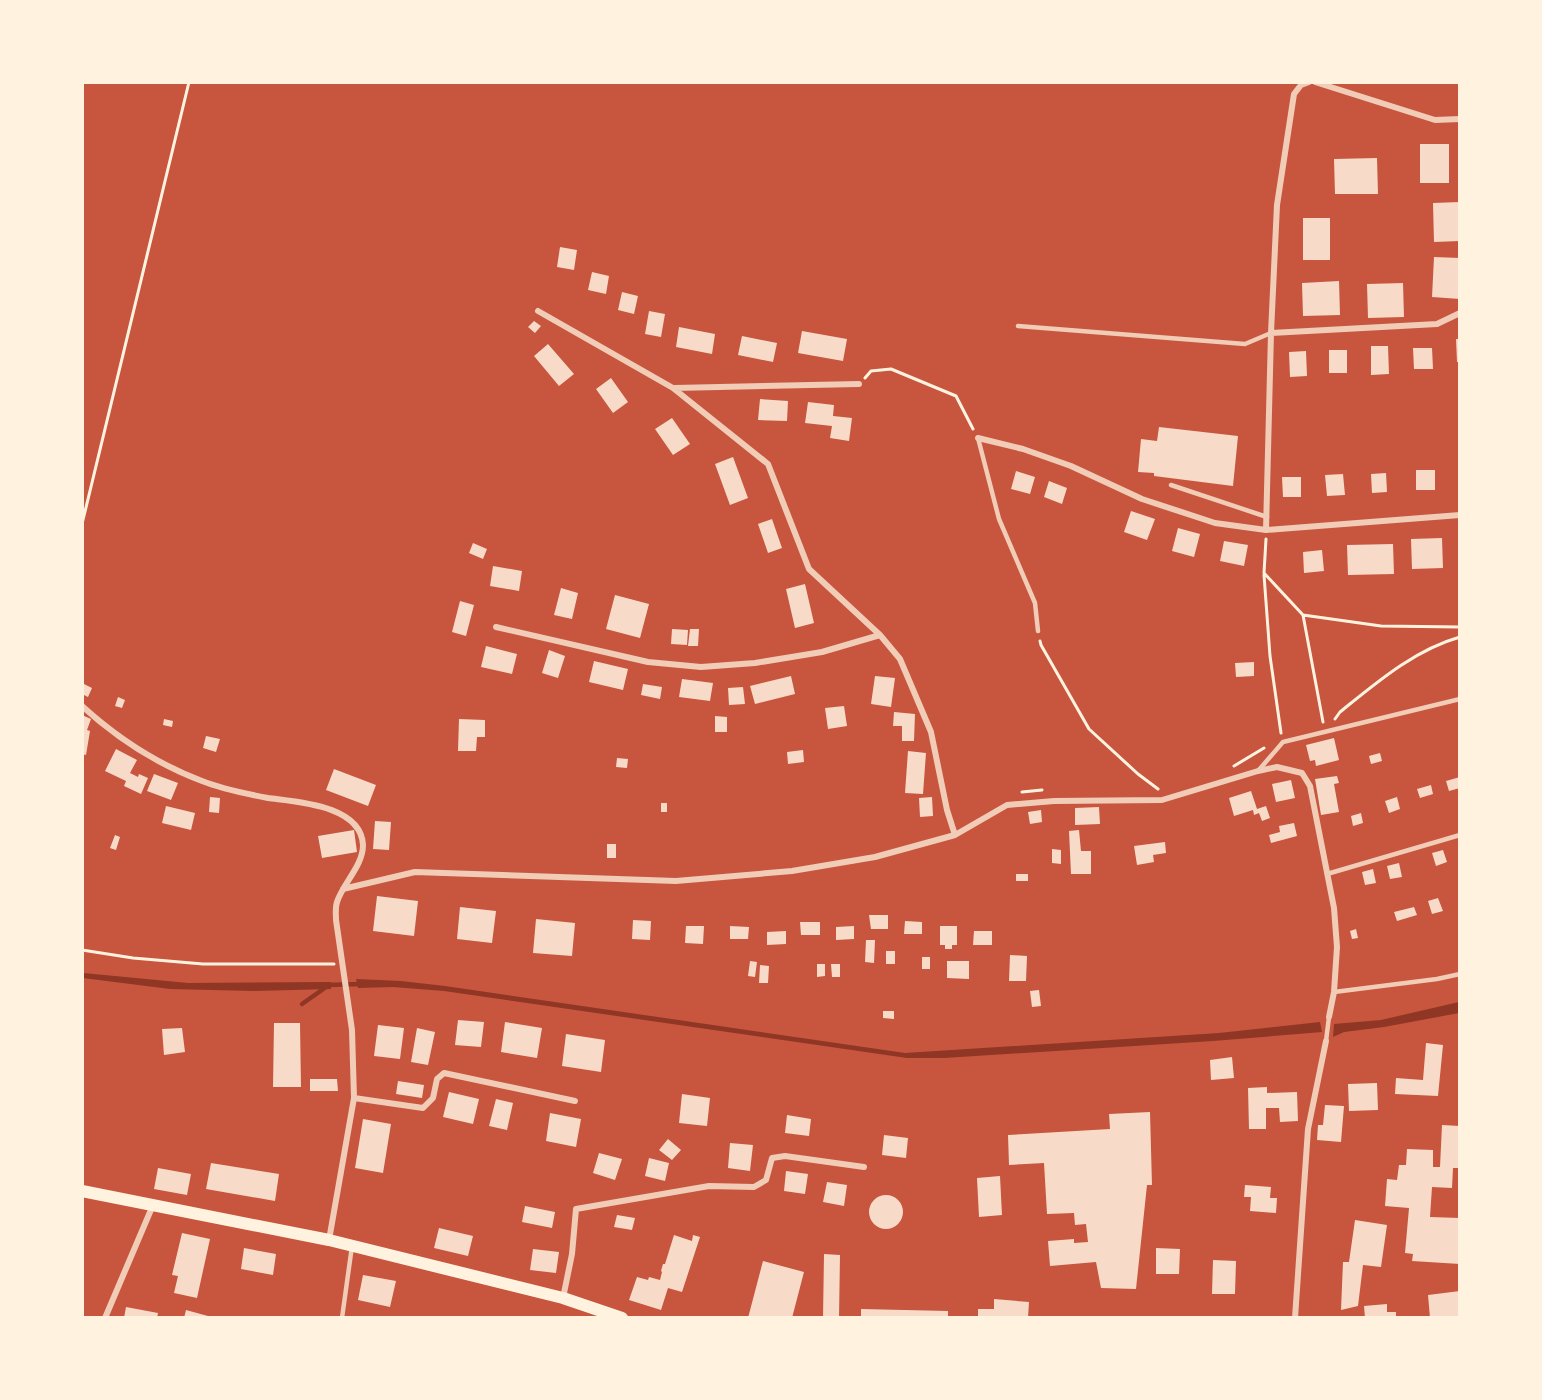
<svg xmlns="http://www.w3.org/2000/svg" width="1542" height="1400" viewBox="0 0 1542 1400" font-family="'DejaVu Sans',sans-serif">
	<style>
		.water { fill: #8f3625 }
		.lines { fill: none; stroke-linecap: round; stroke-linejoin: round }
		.stream { stroke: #8f3625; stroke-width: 4.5 }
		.building { fill: #f7dbc8 }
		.path { stroke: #fff3e0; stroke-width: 3 }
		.service { stroke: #f1ccb7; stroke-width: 4.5 }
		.minor { stroke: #f1ccb7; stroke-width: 6 }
		.secondary { stroke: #fff3e0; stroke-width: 12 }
	</style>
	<rect width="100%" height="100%" fill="#c8553d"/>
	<path class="water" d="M83,973L188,983L331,982V989L254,991L170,989L83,978Z
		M356,979L401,981L445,986L905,1053L1219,1033L1320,1022L1322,1032L1213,1041L944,1058H907L444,991L393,987L358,988Z
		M1459,1002V1013L1384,1027L1344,1032L1333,1037L1334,1024L1381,1020Z"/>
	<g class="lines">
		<path class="stream" d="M327,985L361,984
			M302,1004L329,985"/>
	</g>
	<path class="building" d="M1420,144H1449V183H1420Z
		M1377,158L1378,194H1335L1334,159Z
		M1460,202V241L1434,242L1433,203Z
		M1303,218H1330V260H1303Z
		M560,247L577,250L574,270L557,267Z
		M1434,257L1460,258V299L1432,297Z
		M592,272L609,276L606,294L588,290Z
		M1339,281L1340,315L1303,316L1302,283Z
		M1403,283L1404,317L1368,318L1367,284Z
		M622,292L638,296L634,314L618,310Z
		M649,311L665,314L661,337L645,334Z
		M534,321L541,326L535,333L528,327Z
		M679,327L715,334L712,354L676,347Z
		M802,331L847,339L843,361L798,353Z
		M742,336L777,343L773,362L738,355Z
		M1456,339H1460V362H1457Z
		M548,344L574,374L559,386L534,356Z
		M1371,346H1388L1389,374L1371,375Z
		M1413,348H1432L1433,369H1414Z
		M1329,350H1347V373H1329Z
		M1306,351L1307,376L1290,377L1289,352Z
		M611,378L628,402L613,413L596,389Z
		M760,399L788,401L787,421L758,420Z
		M808,402L834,405L833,416L852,418L849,441L830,438L832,426L805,423Z
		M672,418L690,444L673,455L655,429Z
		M1159,427L1238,436L1233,486L1154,476V473L1138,472L1141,439L1157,441Z
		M733,457L748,498L730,505L715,464Z
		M1416,470H1435V490H1416Z
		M1016,471L1035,477L1030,494L1011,489Z
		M1386,473L1387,492L1372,493L1371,474Z
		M1343,474L1345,495L1327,496L1325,475Z
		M1282,477H1301V497H1283Z
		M1049,481L1067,488L1062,504L1044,497Z
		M1131,511L1155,519L1147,540L1124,532Z
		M772,519L782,548L768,553L758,524Z
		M1178,528L1200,534L1194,557L1172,551Z
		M1442,538L1443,568L1412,569L1411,539Z
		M1224,541L1248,545L1244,566L1220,561Z
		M473,543L487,549L483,559L469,553Z
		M1393,544L1394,574L1348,575L1347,545Z
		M1322,550L1324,571L1304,573L1303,552Z
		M493,566L522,571L519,591L490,586Z
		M805,584L814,623L795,628L786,589Z
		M561,588L578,593L572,619L554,615Z
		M615,595L649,604L640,638L606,629Z
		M460,601L474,605L466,636L452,632Z
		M672,629L688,630L687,645L671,644Z
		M690,629H699L698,646H688Z
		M486,646L517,654L512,674L481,667Z
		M549,650L565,656L558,678L542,673Z
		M594,661L628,669L623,690L589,682Z
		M1254,662V676L1236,677L1235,663Z
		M791,676L795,694L755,704L750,686Z
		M875,676L895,678L891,707L871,704Z
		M682,679L713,683L710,701L679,697Z
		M82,683L92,688L88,697L82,694Z
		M643,684L662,687L660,699L641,695Z
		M743,687L745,704L729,705L728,688Z
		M118,697L125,700L122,708L115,706Z
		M844,706L847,726L828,729L825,708Z
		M894,712L915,714L914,741H902V726H893Z
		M82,715L91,719L87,730L90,731L86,755L82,754Z
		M715,716L727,717V732H715Z
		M164,719L173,721L172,727L163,725Z
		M459,719L485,720V737H477L476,751H458Z
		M206,736L220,739L216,752L203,748Z
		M1334,738L1339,760L1316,766L1315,760L1310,761L1306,745Z
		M116,749L137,760L130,773L138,777L139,774L148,778L141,794L124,786L126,781L105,771Z
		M803,750L804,762L788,764L787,752Z
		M908,751L926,753L923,794L905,793Z
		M1380,753L1382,761L1371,764L1369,756Z
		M617,758L628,759L627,768L616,767Z
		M334,769L376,785L368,806L326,790Z
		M154,774L178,783L171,800L147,791Z
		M1337,776L1339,783L1334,784L1339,812L1321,815L1315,779Z
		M1460,777V788L1449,791L1446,781Z
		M1291,780L1295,798L1276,802L1272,784Z
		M1431,785L1433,794L1420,798L1417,789Z
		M1251,791L1257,809L1266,806L1270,818L1262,821L1259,813L1254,815L1253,810L1234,816L1229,798Z
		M210,797L220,798L219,813L209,812Z
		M932,797L933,816L920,817L919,798Z
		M1397,797L1400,809L1389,813L1385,801Z
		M661,803H667V812H661Z
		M166,806L195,813L191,830L162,823Z
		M1099,807L1100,824L1075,825V808Z
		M1041,810L1042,822L1030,824L1028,812Z
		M1361,813L1363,823L1353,826L1351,816Z
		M375,821L391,822L389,850L373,849Z
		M1294,823L1297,836L1271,843L1269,835L1280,832L1279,826Z
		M354,830L357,852L322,858L318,836Z
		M1079,830L1081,851H1091V874H1071L1069,831Z
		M115,835L120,837L116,850L110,848Z
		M1165,842L1166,853L1153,855L1154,862L1137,865L1134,846Z
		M607,844H616V858H607Z
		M1052,849L1061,850V864L1052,863Z
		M1443,850L1447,862L1436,866L1432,853Z
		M1399,863L1402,877L1390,879L1387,866Z
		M1373,869L1376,883L1365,885L1362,872Z
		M1016,874H1028V881H1016Z
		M377,896L418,901L414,936L373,931Z
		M1438,898L1443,911L1432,914L1428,901Z
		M460,907L496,911L492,943L457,939Z
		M1414,907L1417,915L1397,921L1394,912Z
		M869,915H888V929H871Z
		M536,919L575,923L572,956L533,953Z
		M633,920L651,921L650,940L632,939Z
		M905,921L922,922V934H904Z
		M800,922H820V935H801Z
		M686,926H704L703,944L685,943Z
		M730,926L749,927L748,939H730Z
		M854,926V939L836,940V927Z
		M940,926H957V945H952V949H945V945H940Z
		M1356,929L1358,938L1352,939L1350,931Z
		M786,931V944L767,945V932Z
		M974,931H992V945H973Z
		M866,940H875L874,963L865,962Z
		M886,951H895V964H886Z
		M1010,955L1027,956L1026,981H1009Z
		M922,957H930V969H922Z
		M750,961L757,962L755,977L748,976Z
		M947,961H969V979L947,978Z
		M817,964H825V976L817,977Z
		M831,964H840V977H832Z
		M760,965L769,966L768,983H759Z
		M1039,990L1041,1006L1032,1007L1030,991Z
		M883,1011H894V1019L883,1018Z
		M458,1020L484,1022L481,1047L455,1045Z
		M505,1022L542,1028L537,1058L501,1052Z
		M274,1023H300L301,1087H273Z
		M378,1025L404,1028L400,1059L374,1056Z
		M182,1028L185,1052L164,1055L162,1029Z
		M417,1028L435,1032L428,1065L411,1062Z
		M566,1034L605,1040L601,1072L562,1066Z
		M1426,1043L1443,1045L1438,1096L1395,1094L1396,1078L1423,1080Z
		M1232,1057L1234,1078L1211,1080L1210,1060Z
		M310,1079H337L338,1091H310Z
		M398,1081L424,1085L422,1098L396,1094Z
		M1377,1083L1378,1110L1349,1111L1348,1084Z
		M1267,1087V1093L1297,1092L1298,1121L1280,1122L1279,1108H1266V1129H1249L1248,1088Z
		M449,1092L479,1099L473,1124L443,1117Z
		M682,1094L710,1098L707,1126L679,1123Z
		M496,1099L513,1103L507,1130L489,1126Z
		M1325,1105L1344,1106L1341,1142L1317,1140L1318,1125H1323Z
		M1150,1112L1152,1185H1147L1136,1289L1101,1288L1096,1262L1050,1266L1048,1241L1074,1239V1243L1088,1242L1086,1224L1075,1225L1074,1213L1047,1214L1044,1163L1009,1165L1008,1135L1110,1129L1109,1114Z
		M550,1113L581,1119L576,1147L546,1141Z
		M787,1115L811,1119L809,1136L785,1133Z
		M363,1119L391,1124L383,1173L355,1168Z
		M1442,1125L1460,1126V1168H1453L1452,1188L1432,1187L1430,1217L1460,1218V1264L1412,1261L1413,1254L1405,1253L1409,1208L1385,1206L1387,1179L1397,1180L1399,1165H1406L1407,1149L1433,1150V1167H1440Z
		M884,1135L908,1138L906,1158L882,1155Z
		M668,1139L681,1150L672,1160L659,1150Z
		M730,1143L753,1145L750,1171L728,1168Z
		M599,1153L622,1159L615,1180L593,1173Z
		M649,1158L669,1163L665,1181L645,1176Z
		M211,1163L279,1174L275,1201L206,1189Z
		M158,1168L191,1174L187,1195L154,1189Z
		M786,1171L808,1174L805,1194L784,1191Z
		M1000,1176L1002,1215L979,1217L977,1178Z
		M827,1182L847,1185L844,1206L823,1202Z
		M1245,1185L1271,1187L1270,1198H1277L1276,1213L1250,1211L1251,1197H1244Z
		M869 1212a17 17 0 1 1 34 0a17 17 0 1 1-34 0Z
		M525,1206L555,1212L552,1228L522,1222Z
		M617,1215L635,1218L632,1230L614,1227Z
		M1355,1220L1387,1225L1381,1267L1363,1265L1358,1306L1341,1310L1343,1262H1349Z
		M439,1228L473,1236L468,1256L434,1248Z
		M182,1233L210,1239L197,1298L174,1293L178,1276L172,1275Z
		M674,1235L692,1241L693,1235L700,1237L682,1292L668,1288L661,1310L629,1300L637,1277L648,1280L649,1277L660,1280L662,1272L661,1271L663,1264H665Z
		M244,1248L276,1254L273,1275L241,1269Z
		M1156,1248L1180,1249L1179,1274H1156Z
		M533,1249L559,1252L556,1273L530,1270Z
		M824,1254L840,1255L839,1318H823Z
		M1213,1260L1236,1261L1235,1294H1212Z
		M763,1261L804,1272L792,1318H748Z
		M363,1275L396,1281L390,1307L358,1300Z
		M1460,1291V1318H1430L1428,1295Z
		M994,1299L1029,1302L1028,1318H978V1309H994Z
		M1387,1304V1312H1396V1318H1365L1364,1306Z
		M126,1307L158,1313L157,1318H124Z
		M861,1309L948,1311V1318H861Z
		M186,1310L208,1316L207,1318H184Z"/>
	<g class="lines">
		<path class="path" d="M865,378L871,371L891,369L956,396L973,429
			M82,524L189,82
			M1266,539L1264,573L1303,615L1323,722
			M1264,575L1270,656L1281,733
			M1303,615L1381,626L1460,627
			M1040,641L1041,645L1089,729L1138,774L1158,789
			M1335,719L1340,712C1376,683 1414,650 1460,637
			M1234,766L1264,748
			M1022,792L1042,790
			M82,950L133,958L203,964H334"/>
		<path class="service" d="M1018,326L1245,344L1271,333
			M978,438L999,519L1035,603L1038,631
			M1171,485L1267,517
			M1258,771L1283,742L1460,699
			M1327,874L1460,835
			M1334,992L1437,979L1460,974
			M1326,1041L1329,1017
			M342,1318L352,1246"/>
		<path class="minor" d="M1315,82L1435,120L1460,119
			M538,311L673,388L768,464L809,569L880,635L900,659L931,732L947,810L955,835
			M1271,333L1437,324L1460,313
			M674,388L859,384
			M978,438L1023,449L1071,466L1142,499L1215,523L1266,530L1460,515
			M1266,530L1271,333L1277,205L1294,94L1301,85L1309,82
			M496,627L648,662L701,667L755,663L822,652L880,635
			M82,706C117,738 157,764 202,781C222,789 247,794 268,798C297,802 361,805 363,845C363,866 343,883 337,902C335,908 336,915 336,920L352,1030L354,1098L329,1240
			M343,889L415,872L676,881L792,871L875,857L955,835L1007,805L1054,801L1162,800L1258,771L1277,767L1302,773L1310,786L1334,908L1337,947L1334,992L1329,1017
			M354,1098L423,1108L433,1098L437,1079L444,1073L575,1101
			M563,1298L572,1254L576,1209L709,1186L754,1187L766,1180L772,1158L785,1156L864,1167
			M105,1318L153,1205
			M1295,1318L1308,1129L1326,1041"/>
		<path class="secondary" d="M82,1191L329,1240L563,1298L622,1318"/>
	</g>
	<rect width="1542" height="1400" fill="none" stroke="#fff3e0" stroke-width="168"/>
</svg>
